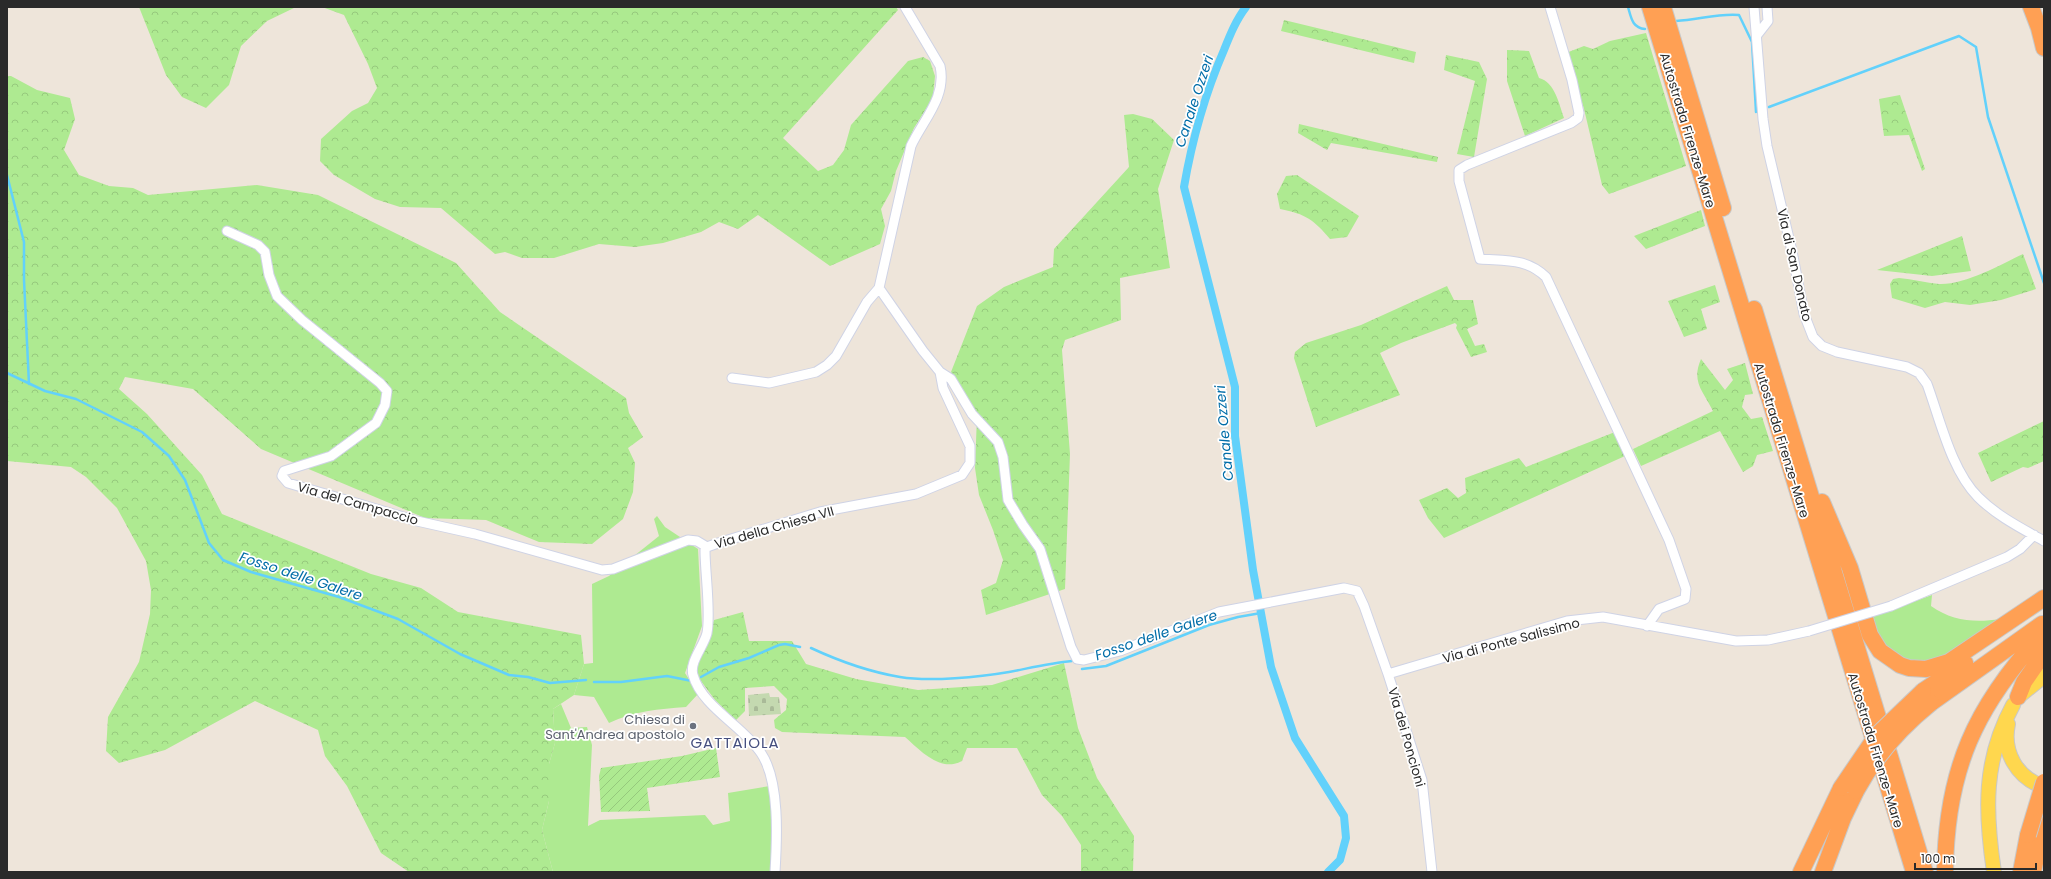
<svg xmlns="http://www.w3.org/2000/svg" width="2051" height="879" viewBox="0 0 2051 879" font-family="Poppins,sans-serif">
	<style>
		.grass { fill: #aeea91 }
		.forest { fill: url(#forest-crowns) }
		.cemetery { fill: url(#cemetery-stones) }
		.garden { fill: url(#garden-furrows) }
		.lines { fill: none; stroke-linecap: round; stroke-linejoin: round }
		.stream { stroke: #62d1fb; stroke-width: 2.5 }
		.canal { stroke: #62d1fb; stroke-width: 8 }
		.minor-casing { stroke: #cfd3e5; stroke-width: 11 }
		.primary-casing { stroke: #c8c8c8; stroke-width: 16 }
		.motorway-casing { stroke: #c8c8c8; stroke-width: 18 }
		.minor { stroke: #fff; stroke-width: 9 }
		.primary { stroke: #ffd74e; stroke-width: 14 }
		.motorway { stroke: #ffa054; stroke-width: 16 }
		.minor-bridge-casing { stroke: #cfd3e5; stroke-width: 11; stroke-linecap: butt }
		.motorway-bridge-casing { stroke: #c8c8c8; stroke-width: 18; stroke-linecap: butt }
		.minor-bridge { stroke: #fff; stroke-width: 9 }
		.motorway-bridge { stroke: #ffa054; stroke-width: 16 }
		.worship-dot { fill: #6b7280; stroke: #fff; stroke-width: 1.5 }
		.labels { text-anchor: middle; stroke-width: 3.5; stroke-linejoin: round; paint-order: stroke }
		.street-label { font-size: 13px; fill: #2a2a2a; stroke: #fff }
		.worship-label { font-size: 13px; fill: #5b616d; stroke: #fff; text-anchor: end }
		.water-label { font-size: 14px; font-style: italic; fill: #006da8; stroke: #fff }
		.quarter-label { font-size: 15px; letter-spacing: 1px; fill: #464f7f; stroke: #fff }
	</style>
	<defs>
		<pattern id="forest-crowns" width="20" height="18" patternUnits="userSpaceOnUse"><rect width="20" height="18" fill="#aeea91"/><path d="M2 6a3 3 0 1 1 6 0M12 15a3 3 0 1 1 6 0" fill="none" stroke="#96c97d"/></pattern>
		<pattern id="cemetery-stones" width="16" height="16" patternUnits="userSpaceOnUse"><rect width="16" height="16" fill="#c4d9b0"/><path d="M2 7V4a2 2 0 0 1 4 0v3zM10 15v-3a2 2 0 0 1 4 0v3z" fill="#a9ba98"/></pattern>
		<pattern id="garden-furrows" width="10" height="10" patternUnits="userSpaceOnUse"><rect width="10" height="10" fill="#aeea91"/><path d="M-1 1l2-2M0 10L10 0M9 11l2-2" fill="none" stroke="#96c97d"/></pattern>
	</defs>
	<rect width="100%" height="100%" fill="#eee5da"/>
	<path class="grass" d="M657,516L665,527L698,549L702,626L685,673L698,694L686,707C659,709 634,711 609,723L594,697L574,695L584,664L593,663L592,584L609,576L659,536L654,519Z
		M1932,595L1931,606C1952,621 1975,623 2000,619L1937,661L1904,662L1889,652L1876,632L1872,617Z
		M561,704L571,728L587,727L592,745L588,826L600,820L705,815L713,825L730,821L728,793L776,785L779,872H553L542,830L549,801V764L555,743L553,709Z"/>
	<path class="forest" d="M139,7H296L267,21L241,46L229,85L206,108L182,97L166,75Z
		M322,7H896L898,10L783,138L818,171L833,165L844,150L851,125L908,61L923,57L930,61L935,76L933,98L914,128L896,171L891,191L881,209L885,226L880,244L830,266L758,215L738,229L719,222L701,232L663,243L635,247L599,244L554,258H522L505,252L495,254L441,208L400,207L375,199L334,175L320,161L321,139L352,111L368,103L377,88L368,64L344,15Z
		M1284,20L1416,52L1414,63L1281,31Z
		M1646,33L1686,166L1609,194L1602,185L1584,109L1566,53L1584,46L1593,49L1610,41Z
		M1507,50L1529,51L1539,78C1555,82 1559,104 1564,118L1525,136L1507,81Z
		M1446,55L1479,62L1487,79L1474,157L1457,154L1475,81L1444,70Z
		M7,76H11L37,90L70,98L75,119L64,150L79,175L109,186L133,188L148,195L257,185L318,195L456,263L500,312L626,398L629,413L643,437L628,448L635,463L633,492L623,519L592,544L539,542L486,520L425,518L261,449L193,389L125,377L119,389L147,414L202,475L222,514L371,574L421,588L458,612L581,635L584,664L574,695L553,709L555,743L549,764V801L542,830L553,872H409L381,853L347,786L325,756L318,730L255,701L165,750L119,763L106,751L108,717L139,662L150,614L151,590L146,561L117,508L86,477L71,467L7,461Z
		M1900,95L1925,169L1922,171L1909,135L1884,136L1879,99Z
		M1133,114L1152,119L1174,140L1158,189L1170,268L1120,278L1121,320L1065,340L1062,350L1070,454L1065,589L986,615L981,590L996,583L1003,560L993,530L979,495L975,468L977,416L951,372L977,306L1004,287L1053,267L1054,249L1129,167L1124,115Z
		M1299,124L1438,157L1437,162L1331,143L1327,150L1298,133Z
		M1297,175L1359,216L1347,237L1330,239C1314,220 1306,214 1280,209L1277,194L1286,176Z
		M1701,210L1705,226L1646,249L1634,236Z
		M1962,236L1971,271L1932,276L1877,270Z
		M2023,254L2036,289L2001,300L1970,305L1945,302L1925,308L1892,298L1890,284L1893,279L1899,278C1913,279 1926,283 1939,284C1965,285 2000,265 2023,254Z
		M1715,285L1720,302L1701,309L1707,329L1684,337L1668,301Z
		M1447,286L1454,300H1473L1478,324L1467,329L1475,346L1484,344L1487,352L1471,357L1456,328L1457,325L1455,323L1401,343L1380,353L1400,395L1316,427L1294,358L1295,352L1306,343L1361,325Z
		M1701,359L1725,390L1733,380L1727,369L1745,363L1753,394L1745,395L1742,407L1751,419L1762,417L1773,451L1757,455L1753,466L1743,472L1720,431L1641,466L1633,449L1713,411C1703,391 1691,382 1701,359Z
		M2044,421V461L2028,468L2023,467L1991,482L1978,453Z
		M1615,432L1625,456L1444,538L1428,518L1419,500L1447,488L1458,498L1466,493L1465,478L1519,458L1526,467Z
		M743,612L749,641H792L806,664L856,679L918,690L992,685L1064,663L1078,728L1097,778L1134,836L1133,872H1081V845L1062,816L1042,795L1017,748H967L962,761C940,773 920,750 905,737L782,732L775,728L774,720L786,710L787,699L774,686L745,688V711L736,720L715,700L695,673L714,620Z"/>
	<path class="cemetery" d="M769,693L770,697H779L781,714L749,716L748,695Z"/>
	<path class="garden" d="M716,748L720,777L647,788L650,811L601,812L599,776L601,768L682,756Z"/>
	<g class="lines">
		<path class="stream" d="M1628,7C1631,17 1632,28 1645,29
			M1676,21C1698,20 1718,13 1739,15L1752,42L1756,112
			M1769,107L1959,36L1976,47L1988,117L2044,283
			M7,175L24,242V280L29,384
			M7,373L45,391L76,399L142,432L169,456L185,480L209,543L223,560L251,572L339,597L398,619L460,654L509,675L528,677L550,683L586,680
			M811,648C839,661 870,672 900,677C930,682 980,677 1009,672C1030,668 1051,663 1072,661
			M1082,669L1106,666L1209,625L1238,617L1261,613
			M701,677L719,667L749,658L779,645L785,644L800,647
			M594,682H621L667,676L692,681"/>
		<path class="canal" d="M1246,7C1236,20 1230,35 1224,50C1205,94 1192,140 1184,187L1235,387V436L1253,570L1271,667L1295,738L1344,816L1346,838L1340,860L1328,872"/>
		<defs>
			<path id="minor" d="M905,7L940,66C947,97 923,120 911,146L879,288L923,351L940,372L951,379L972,414L998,442L1003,457L1008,500L1023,525L1040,549L1071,647L1077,659L1084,660L1120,651L1219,612L1344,588L1357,591L1364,606L1388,674L1567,621L1603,617L1736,641L1768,640L1809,631
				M1550,7L1572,80L1579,113L1578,118L1571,123L1467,165L1459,170V181L1480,259C1506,261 1526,258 1546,277L1669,540L1686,589L1685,599L1659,609L1647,626
				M1754,7L1763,119L1767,146L1792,251L1804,314L1813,337L1822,346L1837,352L1907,367L1919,373L1927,384C1940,419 1951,470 1978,497C1997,516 2021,528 2044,541
				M1757,35L1768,21L1767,7
				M227,231L258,245L265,252L269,275L277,296L302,320L380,383L387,391L385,405L376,423L331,456L284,471L282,476L288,483L417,521L475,534L602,570L613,569L688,540L697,541L707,547
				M732,378L769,383L816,372L827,365L836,356L867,302L879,288
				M1891,606L2007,557L2020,549L2034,535
				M1388,674L1422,780L1432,872
				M775,872C777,839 780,781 761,753C743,726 702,707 693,675C689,662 704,646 707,633C711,612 705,573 705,550L707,547L718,543L820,512L916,494L962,475L970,463V446L943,388L940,372"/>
			<path id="primary" d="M2018,697L2044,676
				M2008,724C2002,752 2017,778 2044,787
				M1994,872C1985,812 1983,760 2013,705"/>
			<path id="motorway" d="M1650,7L1914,872
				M1663,7L1723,208
				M2031,7L2039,28L2044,48
				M1754,309L1925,872
				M1822,502L1850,568L1870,635L1880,651L1900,665L1909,668L1926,669L1949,662L2044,598
				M1923,691L1965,663
				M2018,697L2024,682L2044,653
				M1931,703L2042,624
				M1801,872L1841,788
				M1823,872L1843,818L1856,791
				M1945,872C1946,770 1975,706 2044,632
				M2021,872L2028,835
				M2033,872L2044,823"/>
		</defs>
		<use href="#minor" class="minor-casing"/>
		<use href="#primary" class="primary-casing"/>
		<use href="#motorway" class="motorway-casing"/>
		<use href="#minor" class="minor"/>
		<use href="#primary" class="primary"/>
		<use href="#motorway" class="motorway"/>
		<defs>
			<path id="minor-bridge" d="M1809,631L1891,606"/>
			<path id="motorway-bridge" d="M1841,788L1877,735L1923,691
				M1856,791C1875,756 1900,728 1931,703
				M2028,835L2044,782"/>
		</defs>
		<use href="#minor-bridge" class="minor-bridge-casing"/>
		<use href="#motorway-bridge" class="motorway-bridge-casing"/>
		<use href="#minor-bridge" class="minor-bridge"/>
		<use href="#motorway-bridge" class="motorway-bridge"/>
	</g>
	<circle class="worship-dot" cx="693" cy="726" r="4"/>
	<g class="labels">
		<g class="street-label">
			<text transform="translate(1688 130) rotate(73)" y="5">Autostrada Firenze-Mare</text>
			<text transform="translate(1795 265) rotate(77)" y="5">Via di San Donato</text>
			<text transform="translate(1782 440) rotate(73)" y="5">Autostrada Firenze-Mare</text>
			<text transform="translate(358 503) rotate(16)" y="5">Via del Campaccio</text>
			<text transform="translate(774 527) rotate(-16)" y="5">Via della Chiesa VII</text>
			<text transform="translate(1511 640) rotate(-15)" y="5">Via di Ponte Salissimo</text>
			<text transform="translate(1407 737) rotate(74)" y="5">Via dei Poncioni</text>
			<text transform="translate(1876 750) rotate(73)" y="5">Autostrada Firenze-Mare</text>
		</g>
		<g class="worship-label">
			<text x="685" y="724">Chiesa di<tspan x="685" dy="15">Sant'Andrea apostolo</tspan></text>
		</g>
		<g class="water-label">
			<text transform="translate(1194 101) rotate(-72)" y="5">Canale Ozzeri</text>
			<text transform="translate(1224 433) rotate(-95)" y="5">Canale Ozzeri</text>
			<text transform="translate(301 576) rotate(18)" y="5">Fosso delle Galere</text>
			<text transform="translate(1156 635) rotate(-19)" y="5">Fosso delle Galere</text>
		</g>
		<g class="quarter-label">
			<text x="735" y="748">GATTAIOLA</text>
		</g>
	</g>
	<rect width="2051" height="879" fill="none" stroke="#2a2a2a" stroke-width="16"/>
	<path d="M1915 863v6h121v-6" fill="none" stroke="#2a2a2a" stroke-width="2"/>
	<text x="1921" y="863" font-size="12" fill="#2a2a2a" stroke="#ffffff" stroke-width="3" paint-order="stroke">100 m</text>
</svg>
